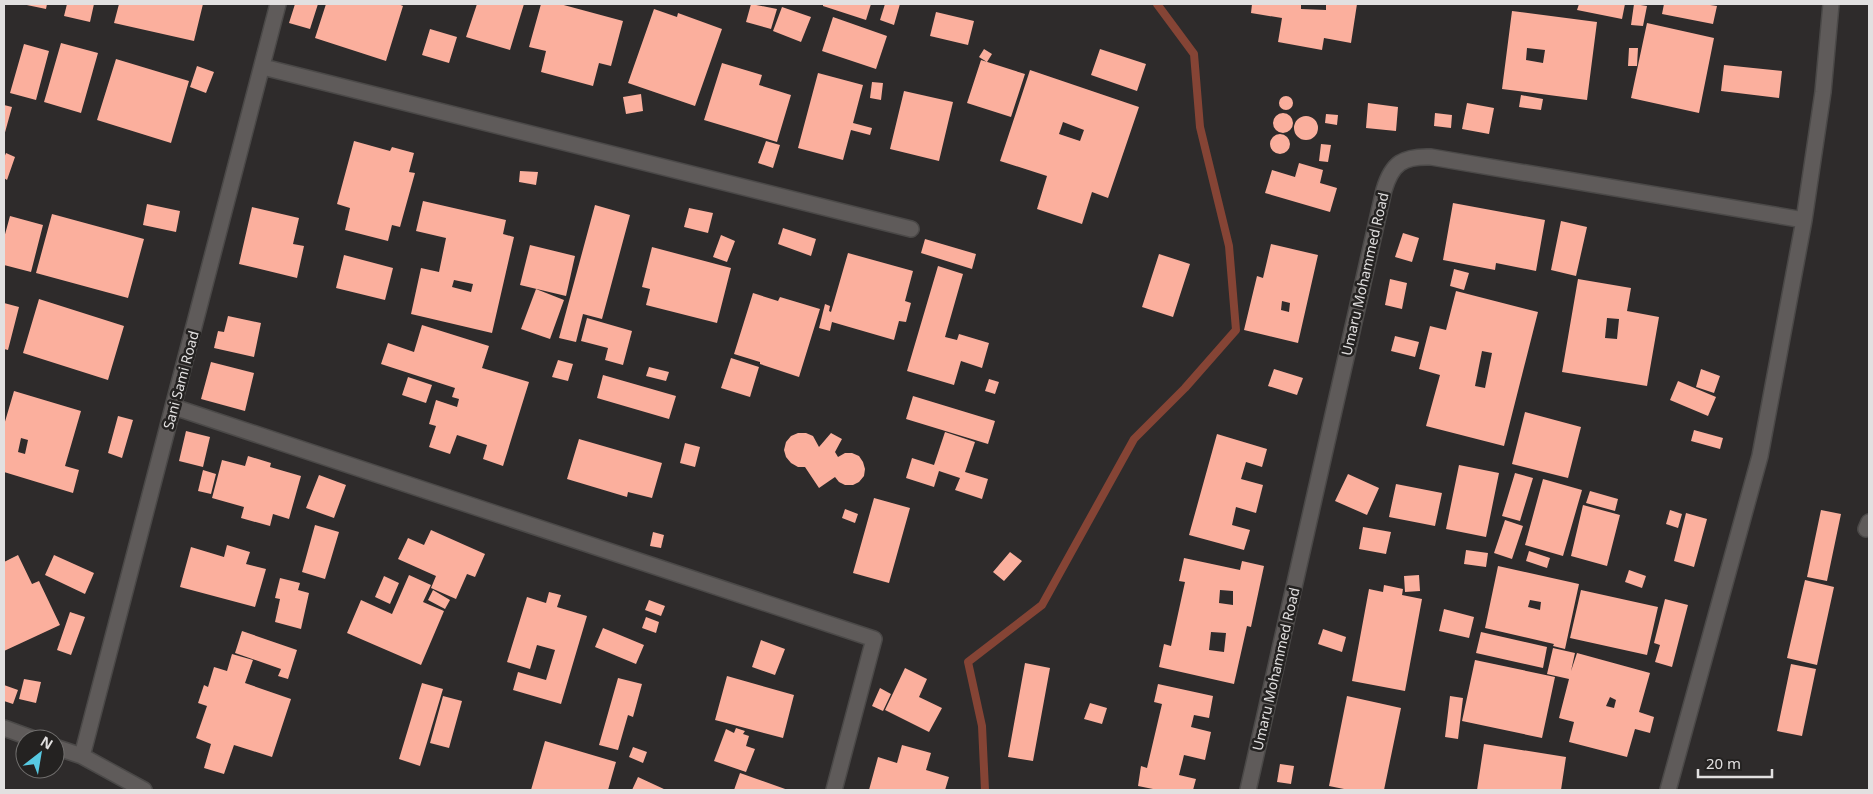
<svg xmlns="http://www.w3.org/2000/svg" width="1873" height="794" viewBox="0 0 1873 794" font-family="'Noto Sans',sans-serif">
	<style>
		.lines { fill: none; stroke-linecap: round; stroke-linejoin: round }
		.stream { stroke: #854435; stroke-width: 8 }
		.building { fill: #fbaf9d; fill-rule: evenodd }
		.minor-casing { stroke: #4b4948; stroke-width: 18 }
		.minor { stroke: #5f5b5a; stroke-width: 15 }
		.labels { text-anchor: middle; stroke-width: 5; stroke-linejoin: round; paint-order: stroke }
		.street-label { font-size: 14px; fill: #e2e0e0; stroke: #242221 }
	</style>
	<rect width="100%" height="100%" fill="#2e2b2b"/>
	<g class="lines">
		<path class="stream" d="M985,790L982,726L968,662L1042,605L1134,439L1185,388L1236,330L1229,246L1200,127L1194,54L1157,4"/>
	</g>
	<path class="building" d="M22,4H47L46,9Z
		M67,4H94L90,22L64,16Z
		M119,4H203L194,41L114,23Z
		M295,4H318L310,29L289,23Z
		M326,4H398L403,6L386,61L315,38Z
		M477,4H524L510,50L466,37Z
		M541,4H560L623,21L611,66L599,63L593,86L541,72L546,51L529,47Z
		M751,4L777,9L771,29L746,22Z
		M823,4H871L866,20L823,6Z
		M885,4H900L894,25L880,20Z
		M1252,4H1301V9L1326,10V4H1357L1351,43L1324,38L1322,50L1278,42L1282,18L1251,13Z
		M1579,4H1625L1622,19L1577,10Z
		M1634,4L1647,6L1643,26L1631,25Z
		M1664,4H1703L1717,6L1713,24L1662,14Z
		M782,7L811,17L801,42L773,31Z
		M654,9L677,17L678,13L722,29L695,106L628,83Z
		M1512,11L1597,22L1587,100L1502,89ZM1527,48L1545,50L1543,63L1526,60Z
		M936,12L974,21L968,45L930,36Z
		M833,17L887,36L876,69L822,51Z
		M1647,23L1714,38L1699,113L1631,98Z
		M430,29L457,37L449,63L422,55Z
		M61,43L98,53L81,113L44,102Z
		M24,44L49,51L36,100L10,93Z
		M1629,48H1638L1637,66H1628Z
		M984,49L992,54L987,62L979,57Z
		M1100,49L1146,64L1137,91L1091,75Z
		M116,59L189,81L171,143L97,120Z
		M981,60L1025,74L1011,117L967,103Z
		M722,63L762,75L759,85L791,95L777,142L704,120Z
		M1724,65L1782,71L1779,98L1721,91Z
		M197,66L214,72L206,93L190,87Z
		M1030,70L1139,107L1108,198L1092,192L1082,224L1037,209L1047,176L1000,161ZM1063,122L1084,130L1080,141L1059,134Z
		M818,73L863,85L853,123L872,128L870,135L851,130L843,160L798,148Z
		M872,82L883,83L881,100L870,98Z
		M904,91L953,102L939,161L890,149Z
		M641,94L643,111L626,114L623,97Z
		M1521,95L1543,99L1541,110L1519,107Z
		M1279 103a7 7 0 1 1 14 0a7 7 0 1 1-14 0Z
		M1368,103L1398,107L1396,131L1366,128Z
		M1467,103L1494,108L1489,134L1462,129Z
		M4,105L12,107L4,136Z
		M1273 123a10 10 0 1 1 20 0a10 10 0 1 1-20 0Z
		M1435,113L1452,115L1451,128L1434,126Z
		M1326,114L1338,115L1337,125L1325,123Z
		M1294 128a12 12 0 1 1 24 0a12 12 0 1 1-24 0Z
		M1270 144a10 10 0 1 1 20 0a10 10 0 1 1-20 0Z
		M354,141L390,151L392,147L414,153L409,172L415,173L400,227L392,225L388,241L345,230L350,208L337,204Z
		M766,141L780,145L773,168L758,163Z
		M1321,144L1331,145L1328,162L1319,161Z
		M6,153L15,157L7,180L4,178V158Z
		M1299,163L1323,170L1320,183L1337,188L1330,212L1265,193L1272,170L1295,177Z
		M520,171L538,172L536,185L519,182Z
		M423,201L506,220L503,234L514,237L492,333L411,314L421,268L439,272L446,238L416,231ZM454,280L473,284L471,292L452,287Z
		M1453,203L1545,220L1536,271L1496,263L1495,270L1443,260Z
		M147,204L180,211L176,232L143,225Z
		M595,205L630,215L602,319L583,314L576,342L559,338Z
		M252,207L299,218L293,244L304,246L297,278L239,264Z
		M689,208L713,213L708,233L684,227Z
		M52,214L144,239L128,298L36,273Z
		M10,216L43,225L31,272L4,265V238Z
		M1561,221L1587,227L1576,276L1551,270Z
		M783,228L816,239L811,256L778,244Z
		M1403,233L1419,238L1412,262L1395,257Z
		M721,235L735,241L727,262L713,257Z
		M925,239L976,254L972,269L921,253Z
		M1271,244L1318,255L1298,343L1244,330L1257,276L1263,278ZM1282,301L1290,303L1289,312L1281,310Z
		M530,245L575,256L566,296L520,285Z
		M652,247L731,268L717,323L646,305L650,289L642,287Z
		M848,253L913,271L905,301L911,303L906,322L899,321L894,340L832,322L830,331L819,328L825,304L830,306L829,311L831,312Z
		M1159,254L1190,264L1173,317L1142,307Z
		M344,255L393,268L385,300L336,288Z
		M938,266L963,274L945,337L957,340L959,334L989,343L982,368L961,361L954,385L907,371Z
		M1454,269L1469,273L1464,290L1450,286Z
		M1390,279L1407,283L1402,309L1385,305Z
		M1578,279L1631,288L1627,311L1659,317L1647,386L1562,372ZM1607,318L1619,319L1617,339L1605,338Z
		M536,289L564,300L550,339L521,329Z
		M1456,291L1538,312L1504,446L1426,426L1440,375L1419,369L1430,326L1446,330ZM1482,351L1492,353L1485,388L1475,386Z
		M753,293L778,301L780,297L820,309L799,377L760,364V362L734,354Z
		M39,299L124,326L108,380L23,353Z
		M4,303L19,307L8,350L4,349Z
		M228,316L261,323L254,357L214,348L218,331L224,332Z
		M587,318L632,331L623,365L605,360L608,348L581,341Z
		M422,325L489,346L482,368L529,382L503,466L483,459L487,445L457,435L450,454L429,447L436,426L429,424L436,400L457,407L459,399L452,397L455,388L381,364L388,343L414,352Z
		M1395,336L1419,342L1415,357L1391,351Z
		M731,358L759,367L750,397L721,388Z
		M558,360L573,364L568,381L552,377Z
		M211,362L254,373L245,411L201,399Z
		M649,367L669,372L666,381L646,376Z
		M1274,369L1303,378L1297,395L1268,386Z
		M1701,369L1720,376L1714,393L1696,387Z
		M603,375L676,396L669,419L597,398Z
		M408,377L432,385L426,403L402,395Z
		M989,379L999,382L995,394L985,391Z
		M1678,381L1716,397L1708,416L1670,400Z
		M14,391L81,411L65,466L79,470L73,493L4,472V425ZM21,438L28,440L25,454L18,452Z
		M913,396L995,421L988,444L906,419Z
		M1525,412L1581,427L1568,478L1512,464Z
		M118,416L133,420L122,458L108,453Z
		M1694,430L1723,438L1720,449L1691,441Z
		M186,431L210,437L203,467L179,461Z
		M945,432L975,442L965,472L988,479L982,499L955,490L960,478L939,471L934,487L906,478L912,458L934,465Z
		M798,433H806L813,436L819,447L831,433L842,439L835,452L838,457L845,453H852L859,456L863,462L865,469L864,476L859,482L853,485H845L839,482L835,477L819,488L805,467H798L791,463L786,457L784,450L786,442L791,436Z
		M1217,434L1267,449L1262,467L1246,462L1241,479L1263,485L1256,513L1236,507L1232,525L1250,530L1244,550L1189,535Z
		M579,439L662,463L652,498L628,492L627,497L567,479Z
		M685,443L700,447L695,467L680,463Z
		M248,456L271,463L270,467L301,476L289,519L273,514L270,526L241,518L244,507L212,498L222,460L245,466Z
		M1459,465L1499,473L1486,537L1446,529Z
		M203,470L216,474L211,494L198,491Z
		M1515,473L1533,478L1520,521L1502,516Z
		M1348,474L1379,488L1367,515L1335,501Z
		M319,475L346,485L334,518L306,508Z
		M1543,479L1582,490L1563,556L1525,545Z
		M1396,484L1442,493L1435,526L1389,517Z
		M1590,491L1618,499L1615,511L1586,503Z
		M874,498L910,508L889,583L853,573Z
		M1583,505L1620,515L1607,566L1571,556Z
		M845,509L858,514L855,523L842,518Z
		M1670,510L1682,514L1678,528L1666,524Z
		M1821,510L1841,514L1827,581L1807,577Z
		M1686,513L1707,519L1694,567L1674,561Z
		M1505,520L1523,526L1512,559L1494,553Z
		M315,525L339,532L325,579L302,572Z
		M1363,527L1391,532L1386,554L1359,549Z
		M431,530L485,554L475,577L467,574L456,599L431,588L436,576L398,559L408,538L424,545Z
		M653,532L664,535L661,548L650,546Z
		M227,545L250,552L246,564L266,569L255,607L180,587L191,547L224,557Z
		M1466,550L1488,553L1486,567L1464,564Z
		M1529,551L1550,558L1547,568L1526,561Z
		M1010,552L1022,561L1004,581L993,572Z
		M18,555L32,584L39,581L60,625L4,651V562Z
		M54,555L94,573L85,594L45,575Z
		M1184,558L1240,570L1242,561L1264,566L1251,627L1247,626L1234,684L1159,667L1164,644L1171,646L1185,582L1179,581ZM1220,590L1233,591V605L1219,603ZM1211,632L1226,633L1224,652L1209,650Z
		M1498,566L1579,584L1565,649L1553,646L1554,644L1485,628ZM1530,600L1541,602L1540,610L1528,607Z
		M1629,570L1646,576L1642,588L1625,582Z
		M409,575L431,585L423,602L444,611L421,665L347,633L361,600L392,614Z
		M1419,575L1420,591L1405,592L1404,576Z
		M384,576L399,583L390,604L375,597Z
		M280,578L300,583L298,590L309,593L301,629L275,622L280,599L275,598Z
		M1805,580L1834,587L1817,665L1787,658Z
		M1384,585L1403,589L1402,595L1422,599L1405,691L1352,681L1369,589L1383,592Z
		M433,590L450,600L445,609L428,600Z
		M1581,590L1658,607L1647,655L1570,638Z
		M549,592L561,595L557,607L587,616L561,704L513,690L518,672L546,680L555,650L537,645L530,669L507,662L527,597L546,603Z
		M1665,599L1688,605L1672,667L1655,662L1660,645L1654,643Z
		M649,600L665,606L661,616L645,610Z
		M1444,609L1474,617L1469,638L1439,631Z
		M70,612L85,617L71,655L57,650Z
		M646,617L659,622L656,633L642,628Z
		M603,628L644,645L636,664L595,647Z
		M1323,629L1346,637L1342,652L1318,644Z
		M242,631L297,650L288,679L278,676L281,669L235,653Z
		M1481,632L1547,647L1543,668L1476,653Z
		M761,640L785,649L775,675L752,667Z
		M1553,648L1575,653L1571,671L1577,653L1650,673L1639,712L1654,717L1650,733L1635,729L1627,757L1569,742L1574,722L1559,718L1569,679L1547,674ZM1610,697L1616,700L1614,708L1606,706Z
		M232,654L253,660L245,683L291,699L272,757L234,745L224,774L204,768L211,744L196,738L207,706L198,703L204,685L208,687L214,667L227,671Z
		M1475,660L1555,677L1542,738L1462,721Z
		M1025,663L1050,668L1033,761L1008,757Z
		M1791,664L1816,669L1802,736L1777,731Z
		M905,668L927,679L919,697L942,708L929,732L885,710Z
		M727,676L794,695L783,738L715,720Z
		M618,678L642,684L633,717L628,715L618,750L599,745Z
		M24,679L41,682L36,703L19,699Z
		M422,683L443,689L420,766L399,759Z
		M1158,684L1213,696L1209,718L1194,715L1191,727L1211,732L1205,760L1184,755L1179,775L1196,779L1193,790H1158L1138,786L1141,766L1147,768L1162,704L1154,702Z
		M4,685L18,690L13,704L4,701Z
		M880,688L891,694L883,711L872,706Z
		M443,696L462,701L449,748L430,743Z
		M1347,696L1401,708L1384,790H1349L1329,786Z
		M1450,696L1463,698L1458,739L1445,737Z
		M1090,703L1107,708L1102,724L1084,719Z
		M736,728L745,731L743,734L749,736L746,746L755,749L746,772L714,761L726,729L734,733Z
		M545,741L616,762L608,790H531Z
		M1484,744L1566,757L1561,790H1477Z
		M902,745L931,753L926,770L949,777L945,790H869L878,757L897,763Z
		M633,747L647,752L643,763L629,757Z
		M1280,764L1294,766L1291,784L1277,782Z
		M740,773L788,790H734Z
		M638,777L666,790H632Z"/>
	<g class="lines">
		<defs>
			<path id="minor" d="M263,67L911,229
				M174,407L874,639L834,790
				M1866,529L1869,522
				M4,728L34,739
				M55,747L82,756L144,790
				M82,756L278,4
				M1248,790L1384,190C1392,163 1403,156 1431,157L1804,220
				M1668,790L1760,456L1804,220L1823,92L1831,4"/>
		</defs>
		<use href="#minor" class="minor-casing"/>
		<use href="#minor" class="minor"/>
	</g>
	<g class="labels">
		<g class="street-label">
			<text transform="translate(1365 274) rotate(-77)" y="5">Umaru Mohammed Road</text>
			<text transform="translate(181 380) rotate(-75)" y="5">Sani Sami Road</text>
			<text transform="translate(1276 669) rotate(-77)" y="5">Umaru Mohammed Road</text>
		</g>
	</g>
	<rect width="1873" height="794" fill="none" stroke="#e2e0e0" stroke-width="10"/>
	<g transform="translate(40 754) rotate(31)"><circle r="24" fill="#242221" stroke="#706e6d"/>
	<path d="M0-4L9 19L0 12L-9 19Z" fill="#57c9e2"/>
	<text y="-8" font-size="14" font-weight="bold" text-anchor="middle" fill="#e2e0e0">N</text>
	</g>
	<path d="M1698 769v8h74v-8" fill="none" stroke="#e2e0e0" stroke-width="2.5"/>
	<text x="1706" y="769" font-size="15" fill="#e2e0e0" stroke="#242221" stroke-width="4" paint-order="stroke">20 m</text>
</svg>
